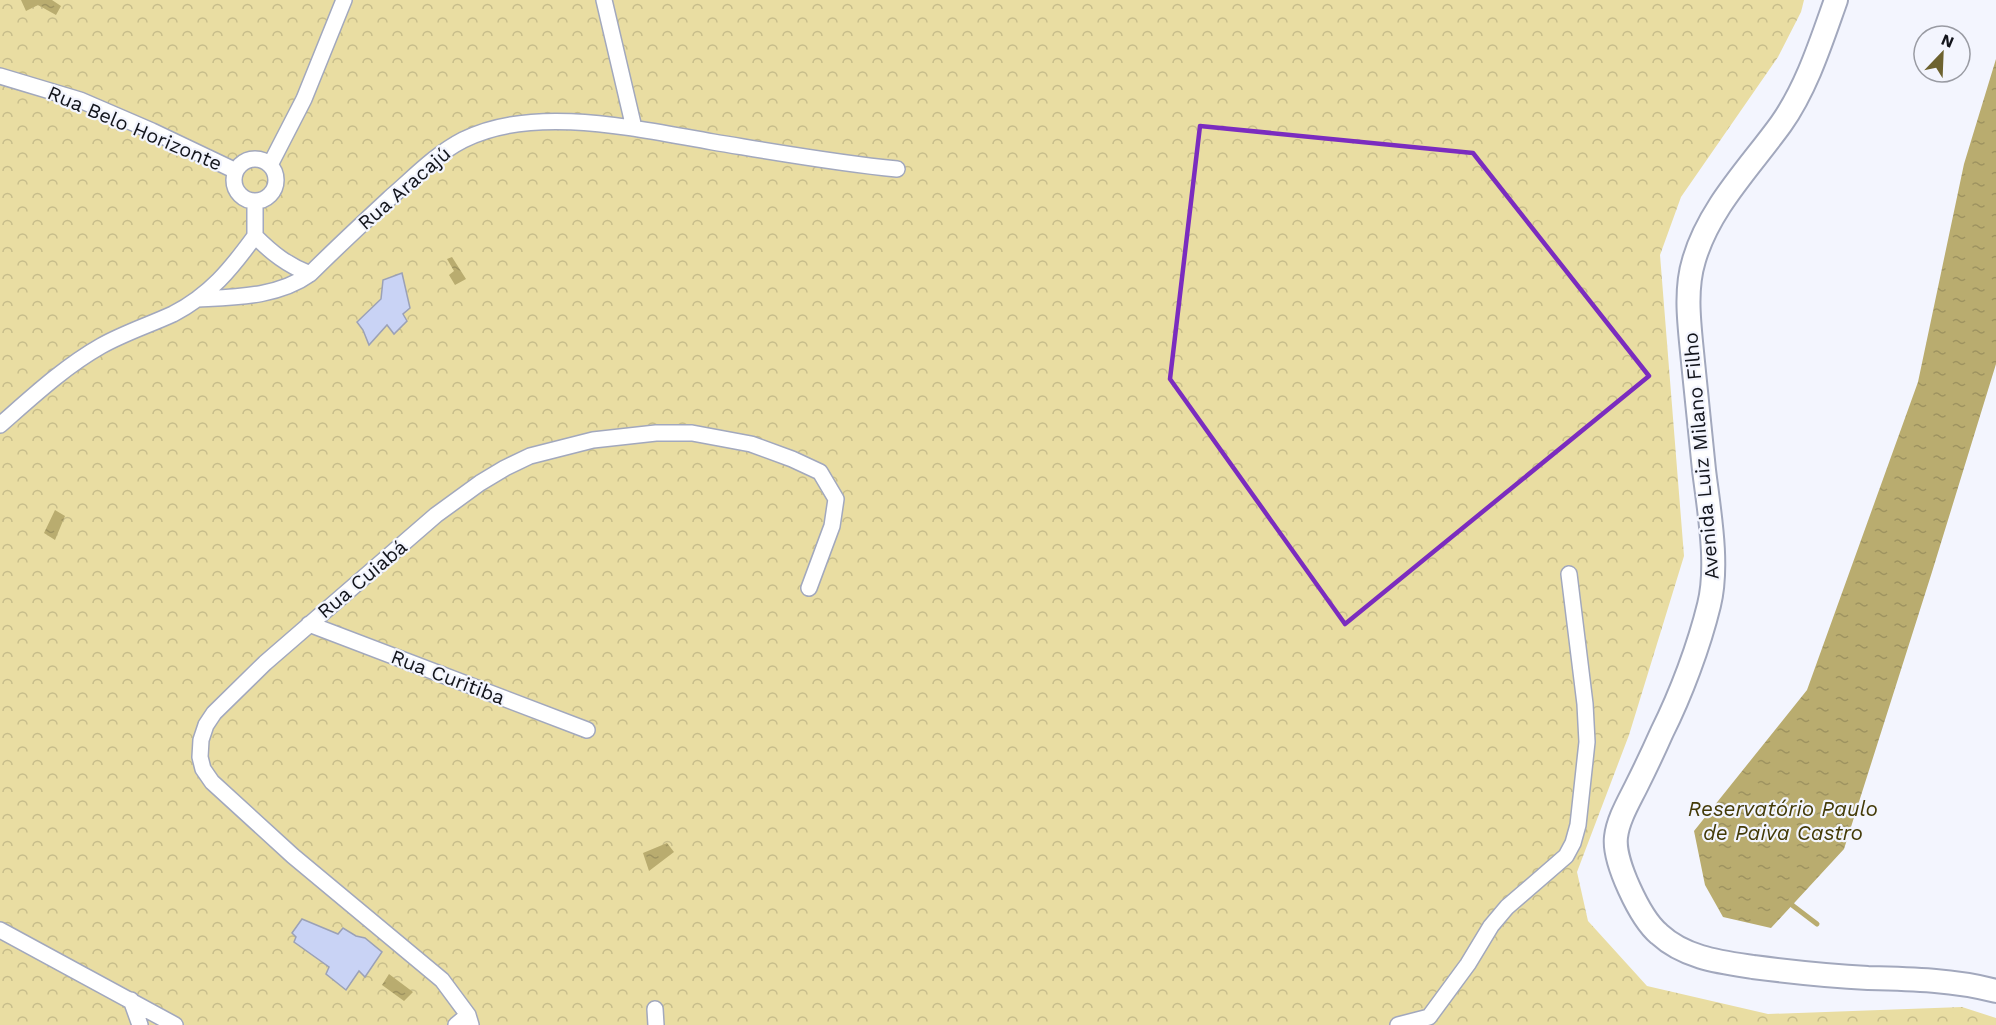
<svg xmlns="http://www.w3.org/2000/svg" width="1996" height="1025" viewBox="0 0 1996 1025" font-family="'Work Sans',sans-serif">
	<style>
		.forest { fill: url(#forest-crowns) }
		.water { fill: url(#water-ripples) }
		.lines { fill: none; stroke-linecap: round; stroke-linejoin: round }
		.stream { stroke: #b9ac6f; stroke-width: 5 }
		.building { fill: #c9d3f5; stroke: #9ba1b6; stroke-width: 1.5 }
		.minor-casing { stroke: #a2a8bd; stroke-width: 18 }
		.secondary-casing { stroke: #a2a8bd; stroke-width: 26 }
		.minor { stroke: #fff; stroke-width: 15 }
		.secondary { stroke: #fff; stroke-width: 22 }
		.marked { fill: none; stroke: #7b2cbf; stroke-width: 4.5; stroke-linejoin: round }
		.labels { text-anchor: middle; stroke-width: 4.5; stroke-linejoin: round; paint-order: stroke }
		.street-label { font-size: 20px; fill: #12141b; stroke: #f3f5fe }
		.water-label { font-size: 21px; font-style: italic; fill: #433a07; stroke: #f3f5fe }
	</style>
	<defs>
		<pattern id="forest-crowns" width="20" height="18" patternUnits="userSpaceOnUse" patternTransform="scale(1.5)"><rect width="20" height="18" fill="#e9dda2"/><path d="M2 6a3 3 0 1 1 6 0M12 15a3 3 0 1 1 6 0" fill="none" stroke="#c7bd8b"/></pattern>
		<pattern id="water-ripples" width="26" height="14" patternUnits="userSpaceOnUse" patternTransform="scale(1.5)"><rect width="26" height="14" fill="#b9ac6f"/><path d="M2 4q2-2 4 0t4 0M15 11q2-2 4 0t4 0" fill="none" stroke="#9e9360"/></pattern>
	</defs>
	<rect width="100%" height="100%" fill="#f3f5fe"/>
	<path class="forest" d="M0,0H1804L1801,12L1778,57L1681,197L1660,255L1684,556L1629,735L1577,872L1588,921L1647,986L1768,1014L1962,1007L1996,1018V1025H0Z"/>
	<path class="water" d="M21,0H52L61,6L56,15L38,5L26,11Z
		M1996,59V364L1932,572L1844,849L1771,928L1723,917L1705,885L1694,831L1807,690L1918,382L1964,164Z
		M452,257L466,279L455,285L449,275L454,271L447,259Z
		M55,510L65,516L55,540L44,533Z
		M667,843L674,852L649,871L643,853Z
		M389,974L413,992L404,1001L382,985Z"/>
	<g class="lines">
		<path class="stream" d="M1791,899L1792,905L1817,924"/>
	</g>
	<path class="building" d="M402,273L410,308L403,314L407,321L394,334L387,325L369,345L363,330L357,322L381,299L383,280Z
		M302,919L338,934L343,928L356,936L365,938L382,952L365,977L359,971L346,990L326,974L329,967L294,942L296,937L292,933Z"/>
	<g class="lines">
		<defs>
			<path id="minor" d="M604,0L634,128
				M0,76L80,100L152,131L236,171
				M234 180a21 21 0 1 1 42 0a21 21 0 1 1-42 0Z
				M270,165L304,99L344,0
				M255,201V236
				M255,236C272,253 287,265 310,274C337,247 364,222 392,196C415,176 436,154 463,140C534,104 637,129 713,142C774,152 835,163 897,169
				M198,299C236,297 278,297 310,274
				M0,425C32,397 64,367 101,346C124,333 149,325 173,314C210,295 231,269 255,236
				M309,624L587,730
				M0,930L175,1025
				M131,1000L140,1025
				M655,1009L656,1025
				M456,1025L468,1015
				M471,1025L468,1015L442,980L293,856L212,782L203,769L200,757L201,740L206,725L214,713L265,663L436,515L480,483L505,468L530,456L593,440L656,433H692L751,444L792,459L820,472L836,499L832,526L809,588
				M1398,1025L1429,1017L1468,964L1491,926L1507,907L1566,856L1573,843L1578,825L1587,742L1585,704L1569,574"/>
			<path id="secondary" d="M1836,0C1821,42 1807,87 1781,124C1750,167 1709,208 1694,260C1684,292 1690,329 1693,362C1697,398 1700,434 1704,470C1709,511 1719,565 1709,605C1699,646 1681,694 1662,732C1654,750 1645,769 1636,787C1628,803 1618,820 1616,837C1613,861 1640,918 1659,934C1685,958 1720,962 1753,967C1792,972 1829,976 1868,978C1911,979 1955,980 1996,991"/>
		</defs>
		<use href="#minor" class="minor-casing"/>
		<use href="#secondary" class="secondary-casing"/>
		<use href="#minor" class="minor"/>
		<use href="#secondary" class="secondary"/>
	</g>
	<path class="marked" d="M1200,126L1473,153L1649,376L1345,624L1170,379Z"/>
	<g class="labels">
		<g class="street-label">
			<text transform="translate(135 128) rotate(23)" y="7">Rua Belo Horizonte</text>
			<text transform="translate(404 188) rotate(-41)" y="7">Rua Aracajú</text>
			<text transform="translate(1701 456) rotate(-95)" y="7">Avenida Luiz Milano Filho</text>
			<text transform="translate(362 579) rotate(-40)" y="7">Rua Cuiabá</text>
			<text transform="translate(448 677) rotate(21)" y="7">Rua Curitiba</text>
		</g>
		<g class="water-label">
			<text x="1783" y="816">Reservatório Paulo<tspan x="1783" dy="24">de Paiva Castro</tspan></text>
		</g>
	</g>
	<g transform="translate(1942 54) rotate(23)"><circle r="28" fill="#f3f5fe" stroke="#999ba3" stroke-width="1.5"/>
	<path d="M0-4.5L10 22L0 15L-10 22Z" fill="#6d622f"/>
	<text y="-9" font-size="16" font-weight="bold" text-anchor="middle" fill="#12141b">N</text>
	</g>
</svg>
